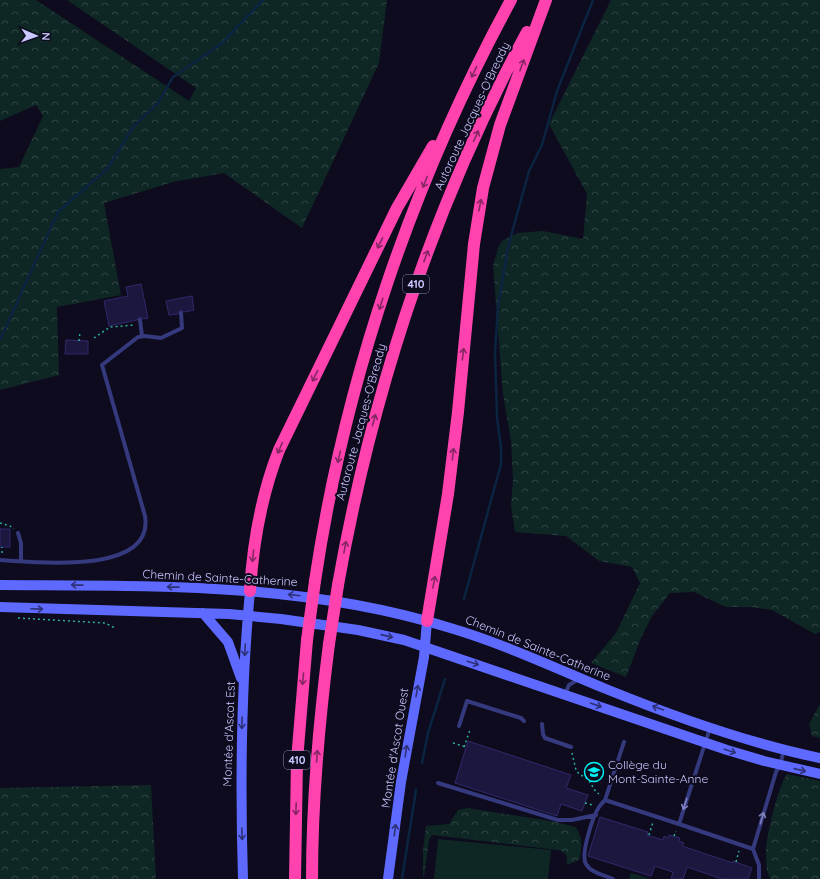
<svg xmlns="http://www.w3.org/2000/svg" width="820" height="879" viewBox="0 0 820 879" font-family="Quicksand,sans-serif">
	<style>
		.forest { fill: url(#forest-crowns) }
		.park { fill: #0e2724 }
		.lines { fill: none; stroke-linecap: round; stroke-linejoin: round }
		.stream { stroke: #0b2442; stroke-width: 2.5 }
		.building { fill: #1b173e; stroke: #30296b }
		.path { stroke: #2bb09c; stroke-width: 1.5; stroke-dasharray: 2 3; stroke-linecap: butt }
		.lane { stroke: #35397d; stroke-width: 4 }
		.secondary { stroke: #5e69ff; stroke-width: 10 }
		.highway { stroke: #ff42ae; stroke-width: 12 }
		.highway-bridge { stroke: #ff42ae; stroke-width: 12 }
		.oneway { stroke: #862666 }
		.oneway2 { stroke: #2d3177 }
		.oneway3 { stroke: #7f80be }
		.labels { text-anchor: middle; stroke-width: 4; stroke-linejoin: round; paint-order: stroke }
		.shield { fill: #0d0b1d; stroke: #918fbb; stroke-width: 1 }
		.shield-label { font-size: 11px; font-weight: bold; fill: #c9c7ff }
		.street-label { font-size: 12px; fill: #c9c7ff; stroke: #0d0b1d }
		.poi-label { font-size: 12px; fill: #c9c7ff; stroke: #0d0b1d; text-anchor: start }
	</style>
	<defs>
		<pattern id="forest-crowns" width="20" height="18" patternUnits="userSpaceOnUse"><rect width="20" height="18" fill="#0e2724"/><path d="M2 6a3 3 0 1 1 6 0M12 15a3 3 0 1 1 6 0" fill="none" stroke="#304545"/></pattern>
	</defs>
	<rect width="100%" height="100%" fill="#0d0b1d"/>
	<path class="forest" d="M0,0H36L189,101L196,88L67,0H387L379,63L302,228L224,173L173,182L104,203L121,295L57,307L59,375L0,390V169L19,167L43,116L36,105L0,121Z
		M611,0H820V632L815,634L772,610L751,607H726L694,592L670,593L652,616L641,638L626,677L591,663L616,633L640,583L632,567L599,561L566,536L515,532L511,506L513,480L511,441L503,394L493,266L498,248L502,241L517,233L543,231L583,239L587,194L549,124Z
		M820,704V738L812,736L809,724Z
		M787,774L820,781V879H770C770,876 768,874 767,870C766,864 766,855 766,849C767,833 778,787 787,774Z
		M151,785L156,879H0V788Z
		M468,808L556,822L575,827C583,834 582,851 579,860L567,865C567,856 568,853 558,850L432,835L429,840L424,877L423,875V850L426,826L449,824L458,810Z"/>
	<path class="park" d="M438,839L551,850L548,879H434Z
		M631,873L651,879H629Z"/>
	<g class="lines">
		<path class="stream" d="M0,340L58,212L107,169L134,126L158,103L173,77L221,44L263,0
			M464,599L501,464V448L497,418L495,352L498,307L508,247L529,171L542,145L557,91L593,0
			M422,763L428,733L445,679
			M402,879L416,790"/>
	</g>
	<path class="building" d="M141,284L148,318L143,319L139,317L137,320L109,326L104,301L128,296L126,287Z
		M192,296L194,310L184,312L180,310L178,314L169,315L166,301Z
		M66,340L88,341V354H65Z
		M0,529H10V547H0Z
		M468,741L571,775L566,788L588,795L582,811L561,804L557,816L455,783Z
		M600,817L648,832L647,835L663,840L664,836L668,838L669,835L680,838L679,841L684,843L682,846L733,863V861L752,868L748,879H722L687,867L683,879H671L673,872L655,866L651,876L588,856Z"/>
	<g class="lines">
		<path class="path" d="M94,338L110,327L135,325
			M79,341L80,332
			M0,523L10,526L14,529
			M2,553V547
			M18,618L105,623L115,628
			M453,743L466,747
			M464,747L470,730
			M572,753L576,770L579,774L588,779L596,792L599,794
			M585,803L593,805
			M649,835L653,822
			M674,836L676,831
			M736,862L739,851"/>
		<path class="lane" d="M140,320L142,336
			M18,533L21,543V561
			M0,560C34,562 155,576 145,516L102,365L138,337L145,336L161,338L182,328L181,313
			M565,694L569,685L579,679
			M542,724L543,734L545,738L571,747
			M459,726L467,701L521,718L524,721
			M710,728L679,824L753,849L776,772L780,765L784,750
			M624,742L605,800L679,824
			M438,783L558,820H572L596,815
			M605,800C603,802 601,804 599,807C593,816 580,855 586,864C591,873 604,875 613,879
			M753,849L759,865V879"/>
		<path class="secondary" d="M0,585C151,586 301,582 447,627C502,643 553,667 606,689C675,717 747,743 820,758
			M0,607L229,614L281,619L358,630L404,640L727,750L764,761L820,774
			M203,613L228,642L241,678
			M243,879C240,783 241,687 250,591
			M388,879L401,782L424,657L427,621"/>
		<path class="highway" d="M315,581C345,379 413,180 511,0
			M338,585C372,393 434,204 527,32
			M250,591C253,542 261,496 279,450L397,208L433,146
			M427,621L448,494L458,412L474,244L483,188L500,125L546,0
			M295,879L297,760L307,640
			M312,879C312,800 319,722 329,644"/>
		<path class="highway-bridge" d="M307,640L315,581
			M329,644L338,585"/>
	</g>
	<defs><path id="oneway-shaft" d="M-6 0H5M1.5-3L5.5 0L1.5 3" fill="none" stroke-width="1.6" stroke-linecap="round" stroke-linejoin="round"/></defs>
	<g class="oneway">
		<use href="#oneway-shaft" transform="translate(522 65) rotate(-70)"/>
		<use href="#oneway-shaft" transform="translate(474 72) rotate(116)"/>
		<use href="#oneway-shaft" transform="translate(476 136) rotate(-66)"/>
		<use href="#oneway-shaft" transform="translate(425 182) rotate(112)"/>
		<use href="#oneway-shaft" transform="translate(480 205) rotate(-79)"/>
		<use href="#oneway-shaft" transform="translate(380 243) rotate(116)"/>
		<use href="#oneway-shaft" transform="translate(426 256) rotate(-70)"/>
		<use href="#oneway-shaft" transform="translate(381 304) rotate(108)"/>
		<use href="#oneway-shaft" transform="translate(463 354) rotate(-84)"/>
		<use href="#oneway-shaft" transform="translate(315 376) rotate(116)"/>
		<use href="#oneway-shaft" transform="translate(374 420) rotate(-75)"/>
		<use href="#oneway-shaft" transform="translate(280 448) rotate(113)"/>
		<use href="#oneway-shaft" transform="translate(453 454) rotate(-83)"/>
		<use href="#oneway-shaft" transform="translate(339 457) rotate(103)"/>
		<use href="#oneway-shaft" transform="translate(345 547) rotate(-79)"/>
		<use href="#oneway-shaft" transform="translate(253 556) rotate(96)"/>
		<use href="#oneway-shaft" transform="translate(434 582) rotate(-79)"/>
		<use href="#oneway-shaft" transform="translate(303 679) rotate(95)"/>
		<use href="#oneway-shaft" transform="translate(317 756) rotate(-86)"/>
		<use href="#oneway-shaft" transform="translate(296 809) rotate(92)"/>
	</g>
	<g class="oneway2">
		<use href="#oneway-shaft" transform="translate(77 585) rotate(-179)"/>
		<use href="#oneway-shaft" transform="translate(173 587) rotate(-179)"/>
		<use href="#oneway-shaft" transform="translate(294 595) rotate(-173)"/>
		<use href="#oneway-shaft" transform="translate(37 609) rotate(2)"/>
		<use href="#oneway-shaft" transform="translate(387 636) rotate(13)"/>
		<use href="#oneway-shaft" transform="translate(245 650) rotate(93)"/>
		<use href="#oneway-shaft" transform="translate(473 663) rotate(18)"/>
		<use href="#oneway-shaft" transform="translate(417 691) rotate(-80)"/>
		<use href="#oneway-shaft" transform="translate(596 705) rotate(19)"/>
		<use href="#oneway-shaft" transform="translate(658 708) rotate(-160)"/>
		<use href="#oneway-shaft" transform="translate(242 723) rotate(92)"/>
		<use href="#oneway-shaft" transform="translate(406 751) rotate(-81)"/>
		<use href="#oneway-shaft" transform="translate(730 751) rotate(18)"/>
		<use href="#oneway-shaft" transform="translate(800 770) rotate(13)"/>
		<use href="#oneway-shaft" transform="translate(395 830) rotate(-82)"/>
		<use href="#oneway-shaft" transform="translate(242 834) rotate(88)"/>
	</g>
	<g class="oneway3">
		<use href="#oneway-shaft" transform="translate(685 804) rotate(108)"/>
		<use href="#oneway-shaft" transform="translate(762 818) rotate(-74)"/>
	</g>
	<defs>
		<symbol id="school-ring" viewBox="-11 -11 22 22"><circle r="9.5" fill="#0d0b1d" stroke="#00f0f2" stroke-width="1.5"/><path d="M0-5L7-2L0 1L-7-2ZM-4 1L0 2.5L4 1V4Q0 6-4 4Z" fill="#00f0f2"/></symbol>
	</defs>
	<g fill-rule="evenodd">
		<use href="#school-ring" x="583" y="761" width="22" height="22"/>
	</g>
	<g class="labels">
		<g class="shield">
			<rect x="403" y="275" width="26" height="18" rx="3"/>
			<rect x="284" y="751" width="26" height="18" rx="3"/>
		</g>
		<g class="shield-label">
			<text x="416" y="288">410</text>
			<text x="297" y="764">410</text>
		</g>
		<g class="street-label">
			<text transform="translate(472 116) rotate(-65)" y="4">Autoroute Jacques-O'Bready</text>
			<text transform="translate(361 422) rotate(-75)" y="4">Autoroute Jacques-O'Bready</text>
			<text transform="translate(220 578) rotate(3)" y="4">Chemin de Sainte-Catherine</text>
			<text transform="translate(538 648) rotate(22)" y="4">Chemin de Sainte-Catherine</text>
			<text transform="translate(229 734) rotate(-88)" y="4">Montée d'Ascot Est</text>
			<text transform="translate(395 748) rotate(-81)" y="4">Montée d'Ascot Ouest</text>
		</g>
		<g class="poi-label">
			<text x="608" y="769">Collège du<tspan x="608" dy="14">Mont-Sainte-Anne</tspan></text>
		</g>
	</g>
	<g transform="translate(36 36) rotate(92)" stroke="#0d0b1d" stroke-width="3" paint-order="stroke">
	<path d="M0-3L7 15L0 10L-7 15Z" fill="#c9c7ff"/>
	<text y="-6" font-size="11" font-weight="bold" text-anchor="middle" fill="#c9c7ff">N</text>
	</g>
</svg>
